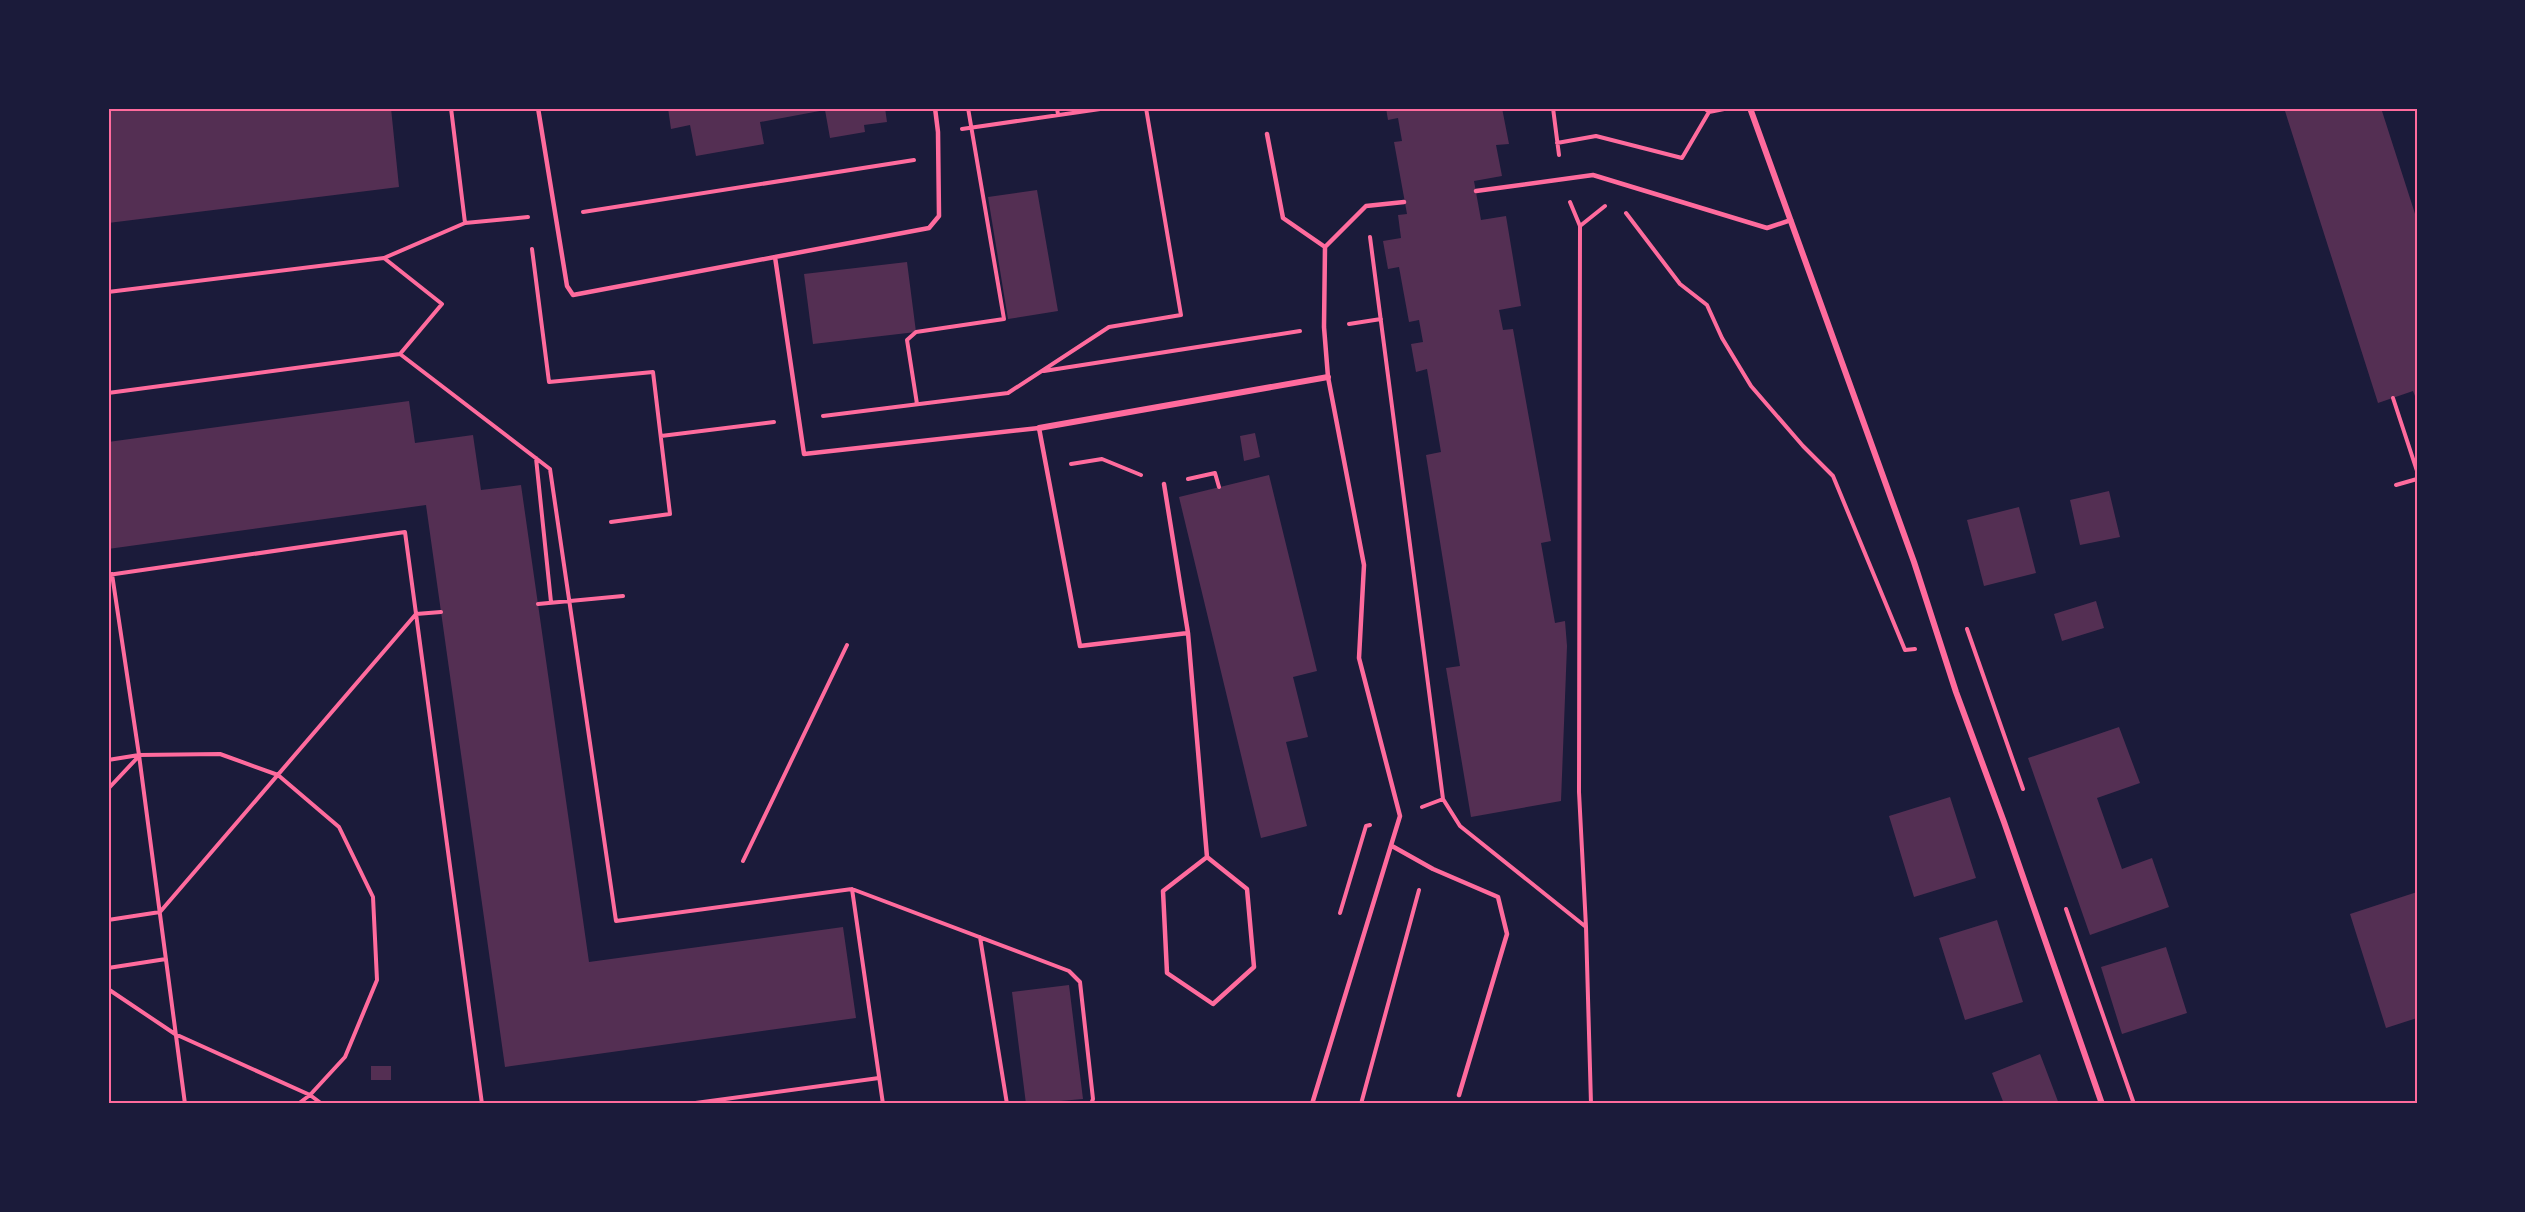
<svg xmlns="http://www.w3.org/2000/svg" width="2525" height="1212" viewBox="0 0 2525 1212" font-family="'Noto Sans',sans-serif">
	<style>
		.building { fill: #542f53 }
		.lines { fill: none; stroke-linecap: round; stroke-linejoin: round }
		.path { stroke: #ff6b9d; stroke-width: 4 }
		.service { stroke: #ff6b9d; stroke-width: 4.5 }
		.minor { stroke: #ff6b9d; stroke-width: 6 }
		.neatline { fill: none; stroke: #ff6b9d; stroke-width: 2 }
	</style>
	<rect width="100%" height="100%" fill="#1b1b3a"/>
	<path class="building" d="M108,108H391L399,187L108,223Z
		M668,108H885L887,122L864,125L865,132L830,138L825,110L760,122L764,144L696,156L690,125L671,129Z
		M1386,108H1502L1509,144L1496,145L1502,176L1474,181L1481,220L1506,216L1521,306L1499,310L1503,330L1513,329L1551,541L1541,543L1555,623L1565,621L1567,646L1561,801L1471,817L1446,668L1460,666L1426,455L1441,452L1427,369L1416,372L1411,344L1423,342L1419,320L1409,322L1399,267L1388,269L1383,241L1401,238L1398,215L1407,214L1394,142L1402,141L1398,118L1388,120Z
		M2294,108H2381L2417,220V401L2413,391L2378,403L2285,111Z
		M1037,190L1058,311L1008,319L988,197Z
		M907,262L916,332L813,344L804,274Z
		M409,401L415,443L473,435L481,490L521,485L589,962L843,927L856,1018L505,1067L426,505L108,549V442Z
		M1255,433L1260,457L1244,461L1240,436Z
		M1269,475L1317,671L1293,677L1308,737L1286,742L1307,826L1261,838L1179,497Z
		M2109,491L2120,537L2080,545L2070,500Z
		M2019,507L2036,573L1984,586L1967,520Z
		M2096,601L2104,628L2062,641L2054,614Z
		M2119,727L2140,783L2097,798L2122,869L2152,858L2169,907L2090,935L2028,758Z
		M1950,797L1976,878L1914,897L1889,816Z
		M2417,892V1018L2386,1028L2350,914Z
		M1997,920L2023,1002L1965,1020L1939,938Z
		M2166,947L2187,1013L2122,1034L2101,967Z
		M1069,985L1083,1099L1026,1104L1012,992Z
		M2040,1054L2059,1104H2004L1992,1073Z
		M371,1066H391V1080H371Z"/>
	<g class="lines">
		<path class="path" d="M451,108L465,223
			M1057,108L1058,115
			M1553,108L1559,155
			M1704,108L1709,112
			M962,129L1107,108
			M1557,143L1596,136L1682,158L1709,112L1724,109
			M1570,202L1580,226L1579,792L1586,927
			M583,212L914,160
			M1626,213L1680,284L1707,305L1722,338L1751,386L1803,446L1833,476L1905,650L1915,649
			M1580,226L1605,206
			M1370,237L1443,799L1422,807
			M532,249L549,382L653,372L670,514L611,522
			M384,258L442,304L400,354
			M108,292L384,258L465,223L528,217
			M1349,324L1381,319
			M1044,371L1300,331
			M108,393L400,354L550,469L616,921L852,889L1069,971L1080,982L1093,1099L1091,1104
			M2393,398L2417,471
			M917,404L907,340L916,332L1004,319L968,108
			M823,416L1008,393L1109,327L1181,315L1146,108
			M661,436L774,422
			M536,458L551,602
			M1071,464L1102,459L1141,475
			M1188,479L1215,473L1219,487
			M2396,485L2417,479
			M112,574L139,755L185,1104
			M108,575L405,532L482,1104
			M538,604L623,596
			M1967,629L2023,789
			M108,760L139,755L220,754L278,775L339,827L373,897L377,980L345,1057L310,1095L298,1104
			M108,789L139,756
			M1443,799L1460,826L1586,927L1591,1104
			M743,861L847,645
			M852,889L883,1104
			M2066,909L2134,1104
			M1340,913L1366,826L1370,825
			M108,920L160,912L416,614L441,612
			M980,937L1007,1104
			M108,968L166,959
			M108,989L175,1034L310,1095L322,1104
			M688,1104L879,1078
			M1361,1104L1419,890"/>
		<path class="service" d="M538,108L567,286L573,295L929,228L939,216L938,132L935,108
			M1267,134L1283,218L1325,247
			M1476,191L1593,175L1767,228L1791,220
			M775,257L804,454L1039,428L1080,646L1188,633L1164,484
			M1188,633L1207,857L1247,889L1254,967L1213,1004L1167,973L1163,891L1207,857
			M1392,846L1433,869L1498,897L1507,934L1459,1095
			M1312,1104L1400,816L1359,658L1364,565L1328,377L1324,327L1325,247L1366,206L1404,202"/>
		<path class="minor" d="M1750,108L1914,562L1956,692L2004,822L2102,1104
			M1039,428L1328,377"/>
	</g>
	<rect width="2525" height="1212" fill="none" stroke="#1b1b3a" stroke-width="219"/>
	<rect x="110" y="110" width="2306" height="992" class="neatline"/>
</svg>
